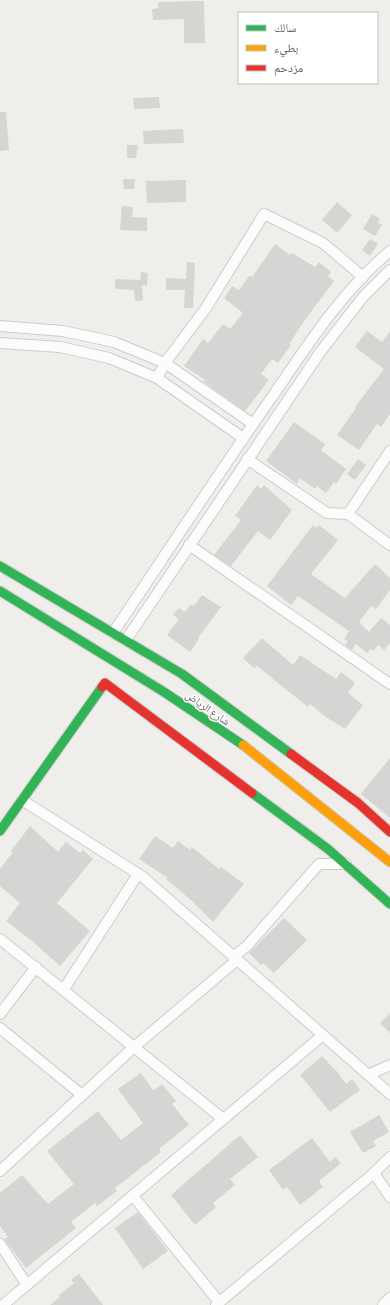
<svg xmlns="http://www.w3.org/2000/svg" width="390" height="1305" viewBox="0 0 390 1305" font-family="Manrope,'Noto Naskh Arabic',sans-serif">
	<style>
		.building { fill: #d6d5d3 }
		.lines { fill: none; stroke-linecap: round; stroke-linejoin: round }
		.street-casing { stroke: #cbcccc; stroke-width: 12 }
		.fast-casing { stroke: #cacacb; stroke-width: 11 }
		.slow-casing { stroke: #cacacb; stroke-width: 11 }
		.jam-casing { stroke: #cacacb; stroke-width: 11 }
		.street { stroke: #fdfcfc; stroke-width: 10 }
		.fast { stroke: #30b455; stroke-width: 9 }
		.slow { stroke: #ff9f0a; stroke-width: 9 }
		.jam { stroke: #e5322d; stroke-width: 9 }
		.labels { text-anchor: middle; stroke-width: 3; stroke-linejoin: round; paint-order: stroke }
		.street-label { font-size: 11px; fill: #5f6368; stroke: #fff }
	</style>
	<rect width="100%" height="100%" fill="#efeeea"/>
	<path class="building" d="M204,1L205,43H184V19L153,20L152,9L158,8V2Z
		M159,97L160,108L134,109L133,98Z
		M0,112H6L9,150L0,151Z
		M183,129L184,143L144,144L143,131Z
		M127,145H138L136,158H127Z
		M123,179H135L134,189H124Z
		M186,180V202L147,203L146,181Z
		M337,202L352,215L337,233L322,220Z
		M122,206L133,207L132,217L147,218V231L120,230Z
		M372,214L380,219L378,223L382,225L375,236L363,229Z
		M370,239L378,244L370,256L362,250Z
		M275,244L290,255L292,253L315,267L319,262L331,272L328,276L334,281L307,317L289,344L291,345L278,363L272,359L261,374L269,380L245,411L204,382L205,380L184,366L203,339L208,343L223,324L230,329L243,313L224,298L232,286L239,290L250,275L252,277Z
		M187,262L195,263L193,308H184L185,290H166V278L186,279Z
		M141,272L148,273L147,286L142,285L143,300L135,301L134,290L115,289V279L140,280Z
		M367,331L382,342L390,331V414L381,427L377,424L359,450L337,435L356,408L355,407L384,369L355,347Z
		M294,422L325,444L321,450L346,469L336,484L334,482L326,493L317,486L315,489L300,478L297,484L266,461Z
		M358,459L366,465L355,480L347,474Z
		M257,485L261,489L264,485L292,510L270,540L258,531L231,566L214,555L241,520L235,516Z
		M313,525L317,528L319,525L338,540L311,574L345,598L375,564L390,578V590L376,609L371,606L359,622L369,632L381,618L390,625V643L384,650L378,645L373,651L371,649L367,653L356,644L352,650L345,645L348,641L344,639L349,631L298,596L291,605L267,586Z
		M202,595L221,607L198,638L199,639L190,652L167,635L179,619L173,615L179,608L185,612L191,604L194,606Z
		M262,638L293,665L300,655L336,679L341,672L355,683L348,693L363,705L345,729L326,717L310,704L308,707L257,666L254,668L243,658Z
		M390,758V818L361,794Z
		M30,826L58,852L66,842L80,853L83,850L93,859L57,903L90,931L60,966L33,942L6,921L20,903L0,886V869L13,852L11,851Z
		M155,836L173,848L178,841L190,850L192,847L219,869L221,867L244,884L213,922L192,901L166,879L168,878L139,859Z
		M284,918L307,940L274,973L263,963L261,965L249,953Z
		M390,1013V1033L380,1023Z
		M322,1056L335,1070H336L346,1084L352,1079L360,1090L330,1112L300,1075Z
		M141,1073L152,1089L154,1090L162,1084L176,1101L172,1104L189,1125L159,1149L161,1152L115,1188L117,1191L97,1206L95,1203L71,1222L76,1228L26,1268L4,1239L8,1237L0,1226V1193L22,1175L48,1204L74,1184L47,1151L98,1111L121,1140L143,1123L118,1089Z
		M379,1115L389,1132L373,1141L376,1146L363,1153L350,1132Z
		M240,1135L258,1157L230,1179L235,1185L213,1203L216,1207L195,1225L171,1195Z
		M312,1138L330,1162L335,1157L341,1163L319,1181L323,1187L300,1205L287,1187L283,1190L269,1170Z
		M138,1212L168,1251L143,1269L115,1228Z
		M79,1274L103,1305H50L60,1297L59,1295L74,1283L71,1280Z"/>
	<g class="lines">
		<defs>
			<path id="street" d="M0,326L63,331L114,342L165,363L253,424
				M0,343L60,347L109,358L157,378L243,438
				M157,378L165,363L206,308L264,214L323,243L363,277
				M390,451L348,514L390,545
				M247,459L327,513L348,514
				M189,545L390,684
				M113,633C166,554 218,474 272,397C307,346 342,291 390,251
				M126,640L321,351L363,297L390,270
				M22,800L143,877L390,1094
				M0,939L223,1119
				M233,957L247,946L319,864H346
				M64,989L138,874
				M0,1014L36,967
				M0,1028L82,1095
				M368,1075L390,1065
				M0,1171L134,1047L237,960
				M374,1173L390,1197
				M133,1196L219,1302
				M0,1244L27,1285
				M3,1305L323,1035
				M216,1305L374,1173L390,1157
				M383,1305L390,1298"/>
			<path id="fast" d="M0,566L182,674L291,754
				M0,591L164,692L243,745
				M252,793L328,849L390,904
				M0,831L102,687"/>
			<path id="slow" d="M243,745L390,862"/>
			<path id="jam" d="M102,687L105,683L252,793
				M291,754L358,803L390,832"/>
		</defs>
		<use href="#street" class="street-casing"/>
		<use href="#fast" class="fast-casing"/>
		<use href="#slow" class="slow-casing"/>
		<use href="#jam" class="jam-casing"/>
		<use href="#street" class="street"/>
		<use href="#fast" class="fast"/>
		<use href="#slow" class="slow"/>
		<use href="#jam" class="jam"/>
	</g>
	<g class="labels">
		<g class="street-label">
			<text transform="translate(208 708) rotate(35)" y="4">شارع الرياض</text>
		</g>
	</g>
	<rect x="238" y="12" width="140" height="72" fill="#ffffff" stroke="#bfc1c3"/>
	<rect x="246" y="25" width="20" height="6" fill="#30b455" stroke="#bfc1c3"/>
	<text x="274" y="32" font-size="12" fill="#5f6368">سالك</text>
	<rect x="246" y="45" width="20" height="6" fill="#ff9f0a" stroke="#bfc1c3"/>
	<text x="274" y="52" font-size="12" fill="#5f6368">بطيء</text>
	<rect x="246" y="65" width="20" height="6" fill="#e5322d" stroke="#bfc1c3"/>
	<text x="274" y="72" font-size="12" fill="#5f6368">مزدحم</text>
</svg>
